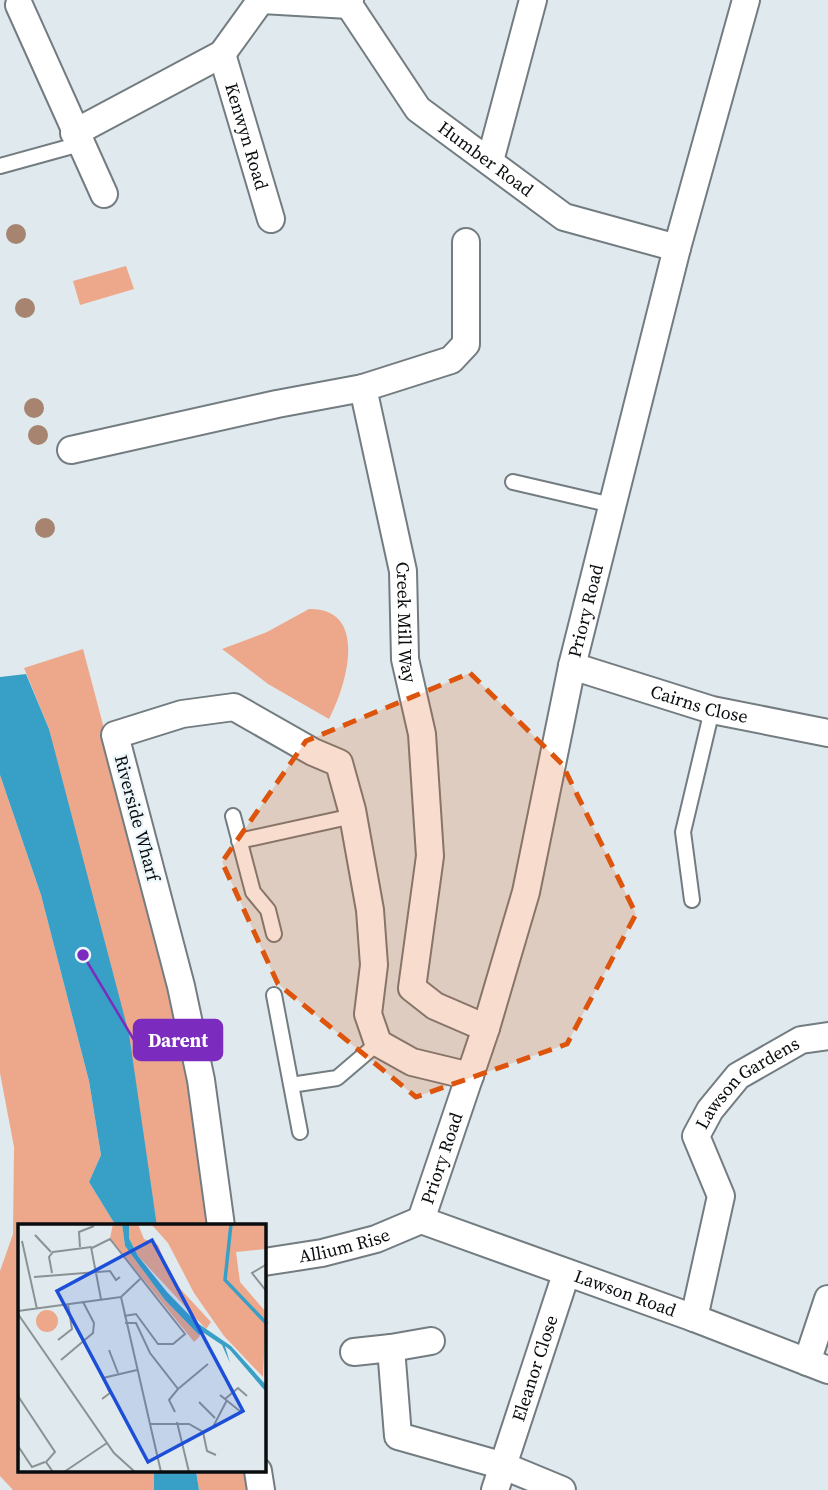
<svg xmlns="http://www.w3.org/2000/svg" width="828" height="1490" viewBox="0 0 828 1490" font-family="'Source Serif 4',serif">
	<style>
		.green { fill: #eda88b }
		.water { fill: #38a0c7 }
		.lines { fill: none; stroke-linecap: round; stroke-linejoin: round }
		.service-casing { stroke: #737c80; stroke-width: 18 }
		.minor-casing { stroke: #737c80; stroke-width: 30 }
		.service { stroke: #fff; stroke-width: 14 }
		.minor { stroke: #fff; stroke-width: 26 }
		.tree { fill: #a6846f }
		.marked { fill: #dd550c; fill-opacity: 0.2; stroke: #dd550c; stroke-width: 5; stroke-dasharray: 14 9; stroke-linejoin: round }
		.labels { text-anchor: middle; stroke-width: 5; stroke-linejoin: round; paint-order: stroke }
		.street-label { font-size: 18px; fill: #0a0d0f; stroke: #edf7fc }
		.inset-river { fill: none; stroke: #38a0c7; stroke-width: 3.5 }
		.inset-road { fill: none; stroke: #8a9295; stroke-width: 2 }
		.view { fill: #1d4ed8; fill-opacity: 0.15; stroke: #1d4ed8; stroke-width: 3.5 }
		.inset-edge { fill: none; stroke: #0a0d0f; stroke-width: 3.5 }
		.leader { fill: none; stroke: #7b2cbf; stroke-width: 2.5 }
		.callout-dot { fill: #7b2cbf; stroke: #edf7fc; stroke-width: 2.5 }
		.callout { fill: #7b2cbf; stroke: #7b2cbf; stroke-width: 2.5 }
		.callout-label { font-size: 19px; text-anchor: middle; font-weight: bold; fill: #fff }
	</style>
	<rect width="100%" height="100%" fill="#e0eaee"/>
	<path class="green" d="M126,266L134,289L80,305L73,281Z
		M309,609C370,608 346,687 329,719L268,684L222,649L267,632Z
		M83,649L174,993L214,1226H157L151,1189L49,729L24,668Z
		M0,775L41,895L89,1081L101,1155L89,1182L116,1226H19V1471H154V1490H13L0,1476V1271L13,1234L14,1147L0,1073Z
		M196,1471H249L252,1490H199Z"/>
	<path class="water" d="M26,674L49,729L129,1034L157,1226H116L89,1182L101,1155L89,1081L41,895L0,775V677Z
		M154,1471H196L199,1490H154Z"/>
	<g class="lines">
		<defs>
			<path id="service" d="M0,166L80,144
				M513,482L612,505
				M233,816L253,892L268,910L274,934
				M239,841L353,816
				M692,900L683,832L712,710
				M274,995L300,1132
				M291,1085L337,1078L378,1043"/>
			<g id="minor">
				<path d="M262,0L349,5"/>
				<path id="s1" d="M350,0L349,5L418,109L564,217L677,248"/>
				<path d="M19,5L104,194"/>
				<path id="s2" d="M222,54L271,219"/>
				<path d="M74,133L222,54L261,0"/>
				<path d="M490,161L533,0"/>
				<path id="s3" d="M466,242V344L451,360L363,388L403,571L405,659L422,734L430,856L412,988L435,1006L486,1028"/>
				<path d="M71,450L277,404L363,388"/>
				<path id="s4" d="M572,666L712,710L828,733"/>
				<path id="s5" d="M421,1220L486,1028L526,892L572,666L677,248L746,0"/>
				<path id="s6" d="M421,1220L694,1318L828,1370"/>
				<path d="M221,1226L201,1080L181,986L115,735L182,714L234,707L313,752L339,763L352,810L370,910L374,965L368,1014L378,1043L412,1062L470,1076"/>
				<path id="s7" d="M264,1262L322,1253L376,1239L421,1220"/>
				<path id="s8" d="M694,1318L721,1196L696,1136L710,1110L738,1076L801,1040L828,1036"/>
				<path d="M391,1348L431,1341"/>
				<path d="M354,1352L391,1348L398,1436L504,1466L562,1490"/>
				<path d="M807,1362L828,1299"/>
				<path d="M258,1471L261,1490"/>
				<path id="s9" d="M495,1490L566,1274"/>
			</g>
		</defs>
		<use href="#service" class="service-casing"/>
		<use href="#minor" class="minor-casing"/>
		<use href="#service" class="service"/>
		<use href="#minor" class="minor"/>
	</g>
	<g class="tree">
		<circle cx="16" cy="234" r="10"/>
		<circle cx="25" cy="308" r="10"/>
		<circle cx="34" cy="408" r="10"/>
		<circle cx="38" cy="435" r="10"/>
		<circle cx="45" cy="528" r="10"/>
	</g>
	<path class="marked" d="M470,673L562,764L636,914L567,1044L416,1097L278,984L222,862L306,741Z"/>
	<g class="labels">
		<g class="street-label">
			<text dy="6" stroke="none"><textPath href="#s2" startOffset="86">Kenwyn Road</textPath></text>
			<text dy="6" stroke="none"><textPath href="#s1" startOffset="214">Humber Road</textPath></text>
			<text dy="6" stroke="none"><textPath href="#s5" startOffset="632">Priory Road</textPath></text>
			<text dy="6" stroke="none"><textPath href="#s3" startOffset="455">Creek Mill Way</textPath></text>
			<text dy="6" stroke="none"><textPath href="#s4" startOffset="133">Cairns Close</textPath></text>
			<text transform="translate(137 818) rotate(75)" y="6">Riverside Wharf</text>
			<text dy="6" stroke="none"><textPath href="#s8" startOffset="266">Lawson Gardens</textPath></text>
			<text dy="6" stroke="none"><textPath href="#s5" startOffset="65">Priory Road</textPath></text>
			<text dy="6" stroke="none"><textPath href="#s7" startOffset="82">Allium Rise</textPath></text>
			<text dy="6" stroke="none"><textPath href="#s6" startOffset="217">Lawson Road</textPath></text>
			<text dy="6" stroke="none"><textPath href="#s9" startOffset="128">Eleanor Close</textPath></text>
		</g>
	</g>
	<g transform="translate(18 1224)">
		<rect width="248" height="248" fill="#e0eaee"/>
		<path d="M95,0H104L107,22L147,76L182,112L176,118L92,14ZM111,0H120L126,15L140,21L154,56L193,98L188,105L120,32L111,14ZM133,0H248V25L218,28L222,58L248,88L245,153L206,112L176,69L150,19ZM18 97a11 11 0 1 1 22 0a11 11 0 1 1-22 0Z" fill="#eda88b"/>
		<path d="M104,0H111V14L120,32L149,68L178,98L213,122L248,161V168L212,126L207,122L212,139L204,121L186,109L181,111L147,76L107,22Z" fill="#38a0c7"/>
		<path class="inset-river" d="M213,0L207,56L249,100"/>
		<path class="inset-road" d="M17,11L33,28M4,17L19,85M62,23L61,8L76,2M74,24L92,15L167,110L155,120H140L118,90L106,92M249,40L234,49L249,68M34,49L31,33L35,28L73,23L83,75M16,53L92,47L98,56L102,53M103,73L143,248M103,73L122,55M0,87L103,73M0,90L96,229L117,248M107,99H118L132,129L160,165L151,176L157,188M40,116L54,105L50,80M91,126L100,149M43,136L75,109L76,99L65,78M160,165L190,140M202,171L223,188M0,172L37,228L28,238L35,248M84,175L92,169L85,154L119,146M207,175L220,164L229,172M181,178L197,194M159,198L171,248M132,200H171L185,208L189,227L198,231M185,208L195,203L209,176M0,222L14,243L27,238M46,248L89,219"/>
		<path class="view" d="M134,16L225,187L130,238L39,67Z"/>
		<rect width="248" height="248" class="inset-edge"/>
	</g>
	<path class="leader" d="M83 955L134 1040"/>
	<circle class="callout-dot" cx="83" cy="955" r="7"/>
	<rect class="callout" x="134" y="1020" width="88" height="40" rx="7"/>
	<g class="callout-label">
		<text x="178" y="1047">Darent</text>
	</g>
</svg>
